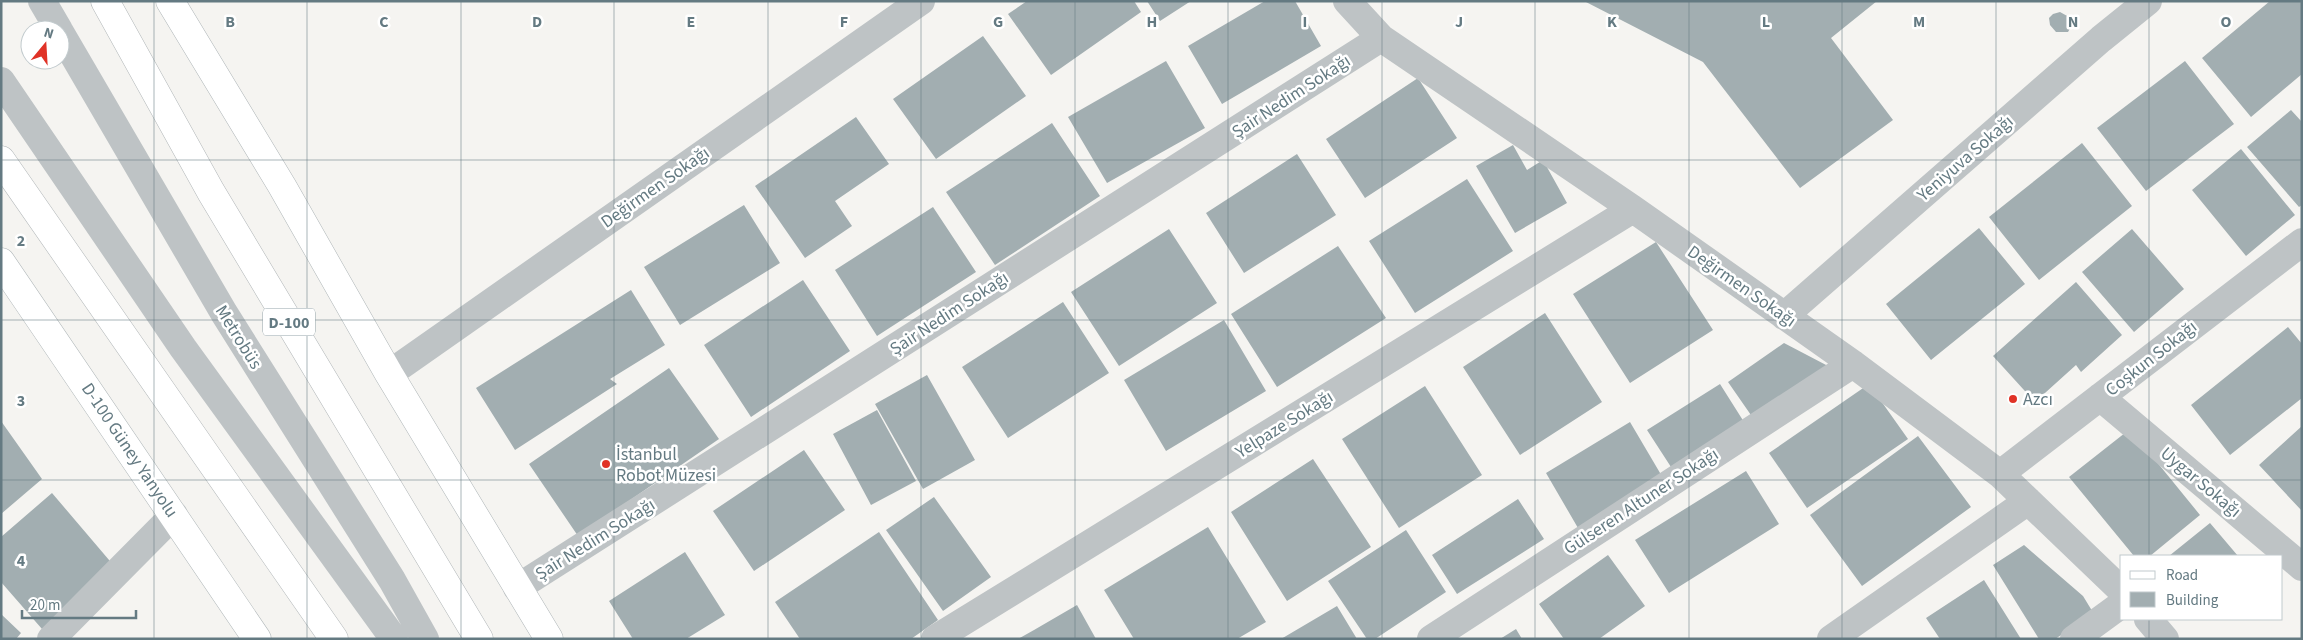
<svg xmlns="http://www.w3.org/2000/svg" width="2303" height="640" viewBox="0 0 2303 640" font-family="'Source Sans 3',sans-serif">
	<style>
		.building { fill: #a2aeb1 }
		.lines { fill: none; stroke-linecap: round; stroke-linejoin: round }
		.major-casing { stroke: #afb6b8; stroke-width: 29 }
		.highway-casing { stroke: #b1b6b8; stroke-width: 29 }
		.minor { stroke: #bec3c5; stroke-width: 28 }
		.major { stroke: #fff; stroke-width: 28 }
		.highway { stroke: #fff; stroke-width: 28 }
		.grid { fill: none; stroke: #647a82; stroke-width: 1; stroke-opacity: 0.55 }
		.poi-dot { fill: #e03226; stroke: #fff; stroke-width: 2 }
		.labels { text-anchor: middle; stroke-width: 5; stroke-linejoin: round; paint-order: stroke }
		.shield { fill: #fff; stroke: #92a2a8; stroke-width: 1 }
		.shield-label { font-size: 16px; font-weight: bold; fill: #647a82 }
		.street-label { font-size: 18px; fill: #647a82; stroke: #fff }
		.poi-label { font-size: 18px; fill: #647a82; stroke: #fff; text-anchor: start }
		.grid-label { font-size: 16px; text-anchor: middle; font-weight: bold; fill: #647a82; stroke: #fff; stroke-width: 5; stroke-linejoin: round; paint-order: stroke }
	</style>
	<rect width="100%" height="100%" fill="#f5f4f1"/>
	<path class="building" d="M1027,1H1134L1141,12L1051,75L1008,14Z
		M1147,1H1191L1160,21Z
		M1265,1H1295L1321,46L1222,104L1188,46Z
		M1584,1H1877L1831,38L1893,120L1800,188L1703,62Z
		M2270,1H2302V74L2251,117L2202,58Z
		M2060,12L2069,17L2072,25L2068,32H2056L2050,25L2049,18L2053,14Z
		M983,36L1026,96L936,159L893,99Z
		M1166,61L1205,128L1107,183L1068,117Z
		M2185,61L2234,124L2146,191L2097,128Z
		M1418,78L1457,138L1365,198L1326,139Z
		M2291,110L2302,122V205L2299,207L2247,147Z
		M856,117L889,164L835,201L852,226L805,258L755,186Z
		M1052,123L1100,196L995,265L946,192Z
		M2082,143L2132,206L2039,280L1989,217Z
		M1513,145L1527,170L1543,160L1567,203L1515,233L1476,166Z
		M2241,149L2295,215L2246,256L2192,190Z
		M1297,154L1336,215L1244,273L1206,213Z
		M1467,179L1513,251L1415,313L1369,241Z
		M744,205L780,263L680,325L644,267Z
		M933,207L976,272L877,336L835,270Z
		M1979,228L2025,284L1931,360L1886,304Z
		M1169,229L1217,303L1119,366L1071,292Z
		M2132,229L2184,289L2134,332L2082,272Z
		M1656,242L1713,330L1630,383L1573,294Z
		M1338,246L1386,318L1277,387L1231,314Z
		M803,280L850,351L751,417L704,345Z
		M2076,282L2122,335L2081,372L2076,365L2035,402L1993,356Z
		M631,290L665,345L610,379L617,384L515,450L476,388Z
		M1063,302L1109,373L1008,438L962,367Z
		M1545,313L1602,402L1520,455L1463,367Z
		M1224,320L1266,391L1166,451L1124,380Z
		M2288,327L2302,344V398L2230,455L2191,405Z
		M1784,343L1828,366L1753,418L1728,382Z
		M669,368L719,439L578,536L529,464Z
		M927,375L975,460L923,489L875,404Z
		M1720,384L1744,422L1671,467L1647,430Z
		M1869,384L1908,439L1807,508L1769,453Z
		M1425,386L1482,475L1399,528L1342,439Z
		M877,410L916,481L871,505L833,434Z
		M1,421L42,479L1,514Z
		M1630,422L1663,478L1578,528L1546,473Z
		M2302,426V511L2259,465Z
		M2130,429L2200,515L2150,556H2134L2069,477Z
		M1918,436L1971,507L1862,586L1810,515Z
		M804,450L845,510L754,571L713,511Z
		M1313,459L1371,547L1287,601L1231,512Z
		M1746,471L1779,524L1669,593L1635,540Z
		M52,493L115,567L42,629L1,582V537Z
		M934,497L991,577L943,611L886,530Z
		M1518,499L1544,539L1457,594L1432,555Z
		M2210,523L2238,556H2169Z
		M1208,527L1266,622L1237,639H1134L1104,590Z
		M1406,530L1446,592L1375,639H1367L1328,581Z
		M879,532L938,620L911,639H800L775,602Z
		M2024,545L2083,596L2094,614L2055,639H2039L1993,565Z
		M685,552L725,615L686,639H633L609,601Z
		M1608,555L1645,606L1599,639H1564L1539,604Z
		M1984,580L2021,639H1940L1926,618Z
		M1077,605L1096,639H1018L1034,630Z
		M1337,606L1357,639H1281Z
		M1,614L21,633L16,639H1Z
		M1516,629L1522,639H1500Z"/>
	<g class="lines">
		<defs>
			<path id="major" d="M170,1L282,186L389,374L549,639
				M1,262L257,639"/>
			<path id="highway" d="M105,1L211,192L479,639
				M1,160L334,639"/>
		</defs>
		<use href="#major" class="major-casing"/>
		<use href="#highway" class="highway-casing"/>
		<path class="minor" d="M42,1L59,30
			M1347,1L1381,38L1633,209L1853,364L2000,474L2122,591
			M60,32L224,313L392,580L425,639
			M1,81L183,348L394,639
			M1784,316L2101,39L2148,1
			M389,374L921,1
			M2100,397L2302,567
			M2000,474L2302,242
			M517,588L1381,38
			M2148,619L2165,639
			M51,639L174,515
			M935,639L1633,209
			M1431,639L1853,364
			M1831,639L2028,501
			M2074,639L2122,604"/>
		<use href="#major" class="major"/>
		<use href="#highway" class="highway"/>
	</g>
	<path class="grid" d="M154,1V639M307,1V639M461,1V639M614,1V639M768,1V639M921,1V639M1075,1V639M1228,1V639M1382,1V639M1535,1V639M1689,1V639M1842,1V639M1996,1V639M2149,1V556M1,160H2302M1,320H2302M1,480H2302M2149,619V639"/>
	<g class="poi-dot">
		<circle cx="2013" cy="399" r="5"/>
		<circle cx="606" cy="464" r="5"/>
	</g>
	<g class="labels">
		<rect class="shield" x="263" y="308.5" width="52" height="27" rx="4"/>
		<g class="shield-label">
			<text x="289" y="328">D-100</text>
		</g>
		<g class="street-label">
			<text transform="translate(1291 96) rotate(-33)" y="6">Şair Nedim Sokağı</text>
			<text transform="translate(1965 158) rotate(-41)" y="6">Yeniyuva Sokağı</text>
			<text transform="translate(655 187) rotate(-35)" y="6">Değirmen Sokağı</text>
			<text transform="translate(1742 286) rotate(35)" y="6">Değirmen Sokağı</text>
			<text transform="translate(949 313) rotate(-33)" y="6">Şair Nedim Sokağı</text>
			<text transform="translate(239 337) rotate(58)" y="6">Metrobüs</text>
			<text transform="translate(2151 358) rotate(-38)" y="6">Coşkun Sokağı</text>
			<text transform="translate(1284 424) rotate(-32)" y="6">Yelpaze Sokağı</text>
			<text transform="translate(130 450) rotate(56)" y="6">D-100 Güney Yanyolu</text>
			<text transform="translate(2201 482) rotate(40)" y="6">Uygar Sokağı</text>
			<text transform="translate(1641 501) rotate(-33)" y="6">Gülseren Altuner Sokağı</text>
			<text transform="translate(595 539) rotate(-32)" y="6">Şair Nedim Sokağı</text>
		</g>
		<g class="poi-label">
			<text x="2023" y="405">Azcı</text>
			<text x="616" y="460">İstanbul<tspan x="616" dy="21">Robot Müzesi</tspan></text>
		</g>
	</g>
	<g class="grid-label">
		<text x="230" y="27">B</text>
		<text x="384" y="27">C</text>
		<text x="537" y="27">D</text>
		<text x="691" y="27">E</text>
		<text x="844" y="27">F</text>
		<text x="998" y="27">G</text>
		<text x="1152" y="27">H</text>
		<text x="1305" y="27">I</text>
		<text x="1459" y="27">J</text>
		<text x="1612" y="27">K</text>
		<text x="1766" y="27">L</text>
		<text x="1919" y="27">M</text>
		<text x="2073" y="27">N</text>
		<text x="2226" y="27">O</text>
		<text x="21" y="246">2</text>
		<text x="21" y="406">3</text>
		<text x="21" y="566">4</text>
	</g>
	<rect width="2303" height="640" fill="none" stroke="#647a82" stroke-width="5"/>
	<rect x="2120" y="555" width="162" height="65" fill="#ffffff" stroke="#c1cacd"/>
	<rect x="2130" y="571" width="25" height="8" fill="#ffffff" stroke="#c1cacd"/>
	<text x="2166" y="580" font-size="15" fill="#647a82">Road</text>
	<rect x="2130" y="592" width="25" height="15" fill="#a2aeb1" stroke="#c1cacd"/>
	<text x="2166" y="605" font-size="15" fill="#647a82">Building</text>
	<g transform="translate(45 45) rotate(18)"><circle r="24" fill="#ffffff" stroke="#c1cacd"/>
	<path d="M0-4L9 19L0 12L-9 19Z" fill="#e03226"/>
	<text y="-8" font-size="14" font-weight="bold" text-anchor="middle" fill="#647a82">N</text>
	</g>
	<path d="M22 610v8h114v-8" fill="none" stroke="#647a82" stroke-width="2.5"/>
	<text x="30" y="610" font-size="15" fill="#647a82" stroke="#ffffff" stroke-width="4" paint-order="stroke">20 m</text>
</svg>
